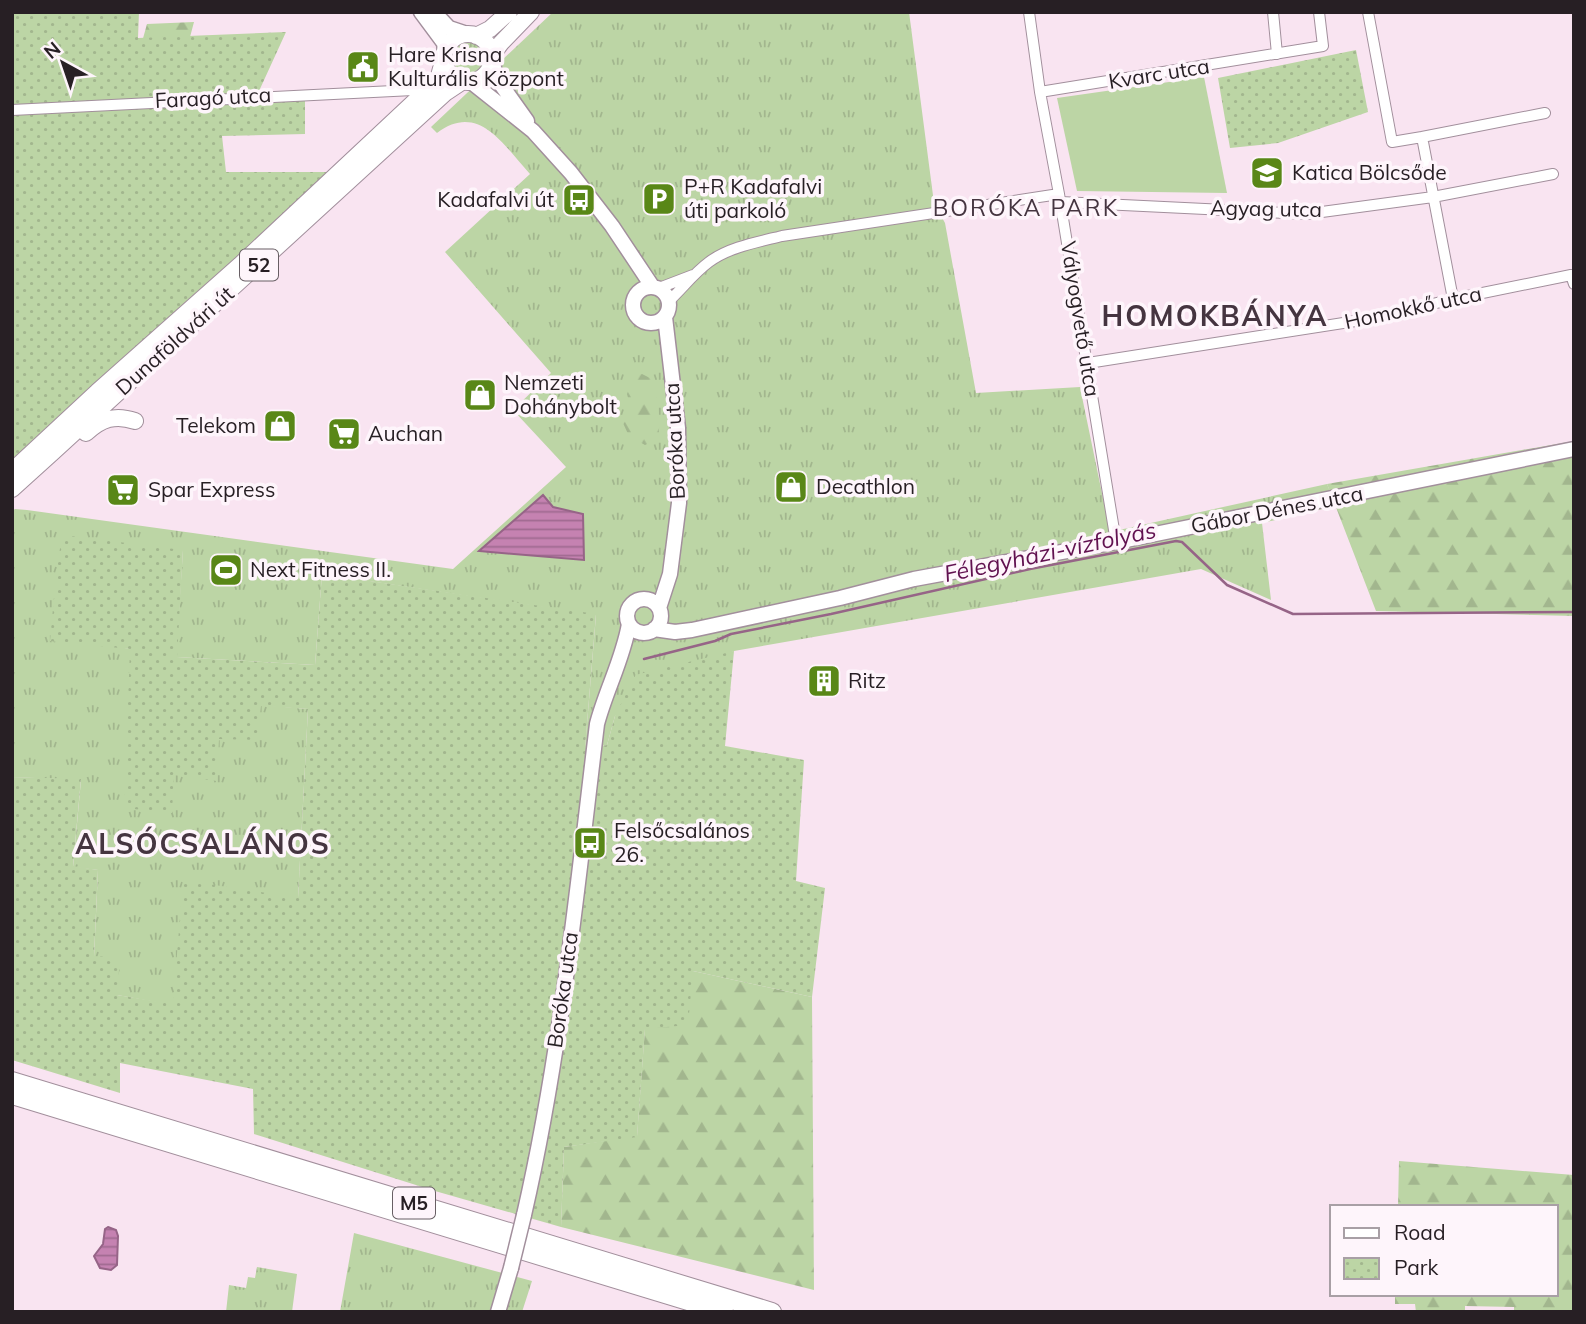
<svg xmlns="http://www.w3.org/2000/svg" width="1586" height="1324" viewBox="0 0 1586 1324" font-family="Mulish,sans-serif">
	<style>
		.grass { fill: url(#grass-tufts) }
		.forest { fill: url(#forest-firs) }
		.park { fill: url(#park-dots) }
		.pitch { fill: #bcd5a5 }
		.water { fill: url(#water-rules); stroke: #966487; stroke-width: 2 }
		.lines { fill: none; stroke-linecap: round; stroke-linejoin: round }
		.stream { stroke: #966487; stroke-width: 2.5 }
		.street-casing { stroke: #a28f9c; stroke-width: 12 }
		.secondary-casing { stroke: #a28f9c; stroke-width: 17 }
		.primary-casing { stroke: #a28f9c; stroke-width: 18 }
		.highway-casing { stroke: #a28f9c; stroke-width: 20 }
		.street { stroke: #fff; stroke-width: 10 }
		.secondary { stroke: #fff; stroke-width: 14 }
		.primary { stroke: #fff; stroke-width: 16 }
		.highway { stroke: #fff; stroke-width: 18 }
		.secondary-bridge-casing { stroke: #a28f9c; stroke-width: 17; stroke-linecap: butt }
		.secondary-bridge { stroke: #fff; stroke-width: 14 }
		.labels { text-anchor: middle; stroke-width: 7; stroke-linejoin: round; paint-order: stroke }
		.shield { fill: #fef5fb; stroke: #685f64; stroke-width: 2 }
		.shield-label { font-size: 19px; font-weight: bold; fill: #271f24 }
		.poi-label { font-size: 21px; fill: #271f24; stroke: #fef5fb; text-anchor: start }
		.street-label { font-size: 21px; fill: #271f24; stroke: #fef5fb }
		.neighbourhood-label { font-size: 23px; letter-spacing: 2px; fill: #453540; stroke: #fef5fb }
		.water-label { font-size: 23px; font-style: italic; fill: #611150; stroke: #fef5fb }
		.district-label { font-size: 28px; font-weight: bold; letter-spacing: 2px; fill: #453540; stroke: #fef5fb }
	</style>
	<defs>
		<pattern id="grass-tufts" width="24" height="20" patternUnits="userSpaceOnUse" patternTransform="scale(1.75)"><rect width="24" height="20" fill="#bcd5a5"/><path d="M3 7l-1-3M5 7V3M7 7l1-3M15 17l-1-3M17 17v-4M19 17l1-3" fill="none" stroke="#a2b68e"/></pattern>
		<pattern id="forest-firs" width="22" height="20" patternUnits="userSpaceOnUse" patternTransform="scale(1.75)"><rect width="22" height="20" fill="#bcd5a5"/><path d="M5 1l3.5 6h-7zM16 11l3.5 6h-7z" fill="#a2b68e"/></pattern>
		<pattern id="park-dots" width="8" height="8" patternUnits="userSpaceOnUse" patternTransform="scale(1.75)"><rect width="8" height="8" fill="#bcd5a5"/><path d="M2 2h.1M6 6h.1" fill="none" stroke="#a2b68e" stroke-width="1.8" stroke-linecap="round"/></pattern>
		<pattern id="water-rules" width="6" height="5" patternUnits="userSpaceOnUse" patternTransform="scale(1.75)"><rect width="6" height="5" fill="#c582b1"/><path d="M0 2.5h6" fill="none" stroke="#a06a90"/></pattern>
	</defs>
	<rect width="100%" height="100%" fill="#f9e4f1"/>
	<path class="grass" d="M553,12H909L934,203L945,223L976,393L1080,387L1110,532L1327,484L1336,506L1262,523L1271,600L1201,569L734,651L615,716L607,745L585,748L596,615L322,574L315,665L176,657L183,550L114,646L130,649L174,775L261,705L308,709L298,898L173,1005L117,995L94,957L98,870L73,867L81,780L12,777V511L15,509L27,510L453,569L566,467L513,410L551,373L445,252L530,174C504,146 479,101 437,133L431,127Z
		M449 60a18 18 0 1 1 36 0a18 18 0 1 1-36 0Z
		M354,1233L532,1281L522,1312H340Z
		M257,1267L297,1274L292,1312H226L229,1285L246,1288L248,1277L255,1278Z"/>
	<path class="forest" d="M194,22L185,56L142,42L147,24Z
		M642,374L652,379C658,397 661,421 658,439L645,445L629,436L623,423L630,405L627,394L634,376Z
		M1574,441V616L1376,611L1327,484Z
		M693,971L812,997L814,1290L561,1227L564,1147L637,1136L645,1028Z
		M1399,1161L1574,1175V1312H1514V1307L1465,1306V1312H1416L1415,1304H1395V1294H1556V1207H1398Z"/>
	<path class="park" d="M12,12H139L138,38L286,32L254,102L305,100V134L222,136L226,172H330L12,465Z
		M1356,50L1368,112L1278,143L1230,148L1218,78Z
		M62,535L183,550L177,657L315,665L322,574L596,614L585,748L607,745L615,716L635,675L734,651L725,746L804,760L796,881L825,888L812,997L693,971L688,1025L645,1029L637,1137L564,1147L561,1227L435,1191L254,1134L253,1089L120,1063V1093L12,1060V777L81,779L73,866L98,870L94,956L120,958L117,995L173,1004L183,880L298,898L308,709L261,706L257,740L219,739L217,781L174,775L172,813L124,808L130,649L50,641L56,575Z"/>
	<path class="pitch" d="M1204,77L1227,193L1077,191L1057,98Z"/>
	<path class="water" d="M543,495L553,507L583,514L584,560L479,551Z
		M108,1227L116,1230L118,1236L117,1265L111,1270L100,1268L94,1256L103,1244L105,1229Z"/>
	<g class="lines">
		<path class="stream" d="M644,659L715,641L731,634L831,614L1030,569L1176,541L1182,542L1227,585L1293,614L1574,612"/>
		<defs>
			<path id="street" d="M1029,12L1040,92L1059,194L1116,542
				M1273,12L1277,54
				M1368,12L1392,142L1422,137L1453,299
				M1040,92L1323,46L1319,12
				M12,110L413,90
				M1422,137L1545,113
				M1061,202L1307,214L1433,197L1553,174
				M659,288L693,275
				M669,301C682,289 694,273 709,262C729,247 758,242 782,236L1059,194
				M1088,363L1375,318L1453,299L1571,275L1574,284"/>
			<path id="secondary" d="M421,12L444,43L445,51
				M434,12L449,28L467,34
				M493,59L495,76L527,121
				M470,81L533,131L571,173L612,226L652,286
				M633 305a18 18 0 1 1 36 0a18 18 0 1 1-36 0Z
				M627 616a17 17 0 1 1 34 0a17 17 0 1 1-34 0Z
				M659,608L670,574L679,503L678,428L665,317
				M654,629L675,632L692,630L840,598L914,579L1116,542L1574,449
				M524,1215C561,1054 577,888 597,724C606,690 623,659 629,624
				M498,1312L511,1268"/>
			<path id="primary" d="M444 58a24 24 0 1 1 48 0a24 24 0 1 1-48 0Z
				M476,36L490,29L509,12
				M492,55L501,43L531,12
				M86,433C101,419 115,414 135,421
				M12,471L97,392L240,265L429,88L439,76L444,58
				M12,489C157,358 301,226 445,93L463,81"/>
			<path id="highway" d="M12,1081L772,1312
				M12,1095L724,1312"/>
		</defs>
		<use href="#street" class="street-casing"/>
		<use href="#secondary" class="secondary-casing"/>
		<use href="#primary" class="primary-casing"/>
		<use href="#highway" class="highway-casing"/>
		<use href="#street" class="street"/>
		<use href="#secondary" class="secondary"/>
		<use href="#primary" class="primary"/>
		<use href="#highway" class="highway"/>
		<defs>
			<path id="secondary-bridge" d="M511,1268L524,1215"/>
		</defs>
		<use href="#secondary-bridge" class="secondary-bridge-casing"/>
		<use href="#secondary-bridge" class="secondary-bridge"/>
	</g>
	<defs>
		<symbol id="civic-square" viewBox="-11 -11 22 22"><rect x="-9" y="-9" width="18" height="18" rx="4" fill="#598717" stroke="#fef5fb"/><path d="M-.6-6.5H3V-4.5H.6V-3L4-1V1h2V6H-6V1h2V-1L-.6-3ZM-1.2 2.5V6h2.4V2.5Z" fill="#fff"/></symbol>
		<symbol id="school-square" viewBox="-11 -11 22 22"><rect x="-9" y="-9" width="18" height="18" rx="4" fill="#598717" stroke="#fef5fb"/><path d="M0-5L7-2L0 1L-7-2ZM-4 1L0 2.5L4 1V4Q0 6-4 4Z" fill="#fff"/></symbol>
		<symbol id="parking-square" viewBox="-11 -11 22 22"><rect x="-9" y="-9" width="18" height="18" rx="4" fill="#598717" stroke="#fef5fb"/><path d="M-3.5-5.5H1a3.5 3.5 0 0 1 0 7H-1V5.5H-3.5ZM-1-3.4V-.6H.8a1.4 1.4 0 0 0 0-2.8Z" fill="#fff"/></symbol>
		<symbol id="bus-square" viewBox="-11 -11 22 22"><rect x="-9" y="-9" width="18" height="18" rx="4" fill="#598717" stroke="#fef5fb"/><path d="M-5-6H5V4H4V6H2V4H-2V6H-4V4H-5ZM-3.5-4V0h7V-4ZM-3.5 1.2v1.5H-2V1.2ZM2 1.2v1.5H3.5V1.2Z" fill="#fff"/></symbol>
		<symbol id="shop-square" viewBox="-11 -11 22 22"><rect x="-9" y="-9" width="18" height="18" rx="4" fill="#598717" stroke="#fef5fb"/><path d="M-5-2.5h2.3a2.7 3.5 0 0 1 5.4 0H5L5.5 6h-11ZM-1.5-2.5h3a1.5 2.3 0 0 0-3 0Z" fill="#fff"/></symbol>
		<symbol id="supermarket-square" viewBox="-11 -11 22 22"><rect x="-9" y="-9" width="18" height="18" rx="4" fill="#598717" stroke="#fef5fb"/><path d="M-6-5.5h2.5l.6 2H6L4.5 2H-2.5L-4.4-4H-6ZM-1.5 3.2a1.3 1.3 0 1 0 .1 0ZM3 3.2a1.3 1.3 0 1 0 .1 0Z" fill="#fff"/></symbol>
		<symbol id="stadium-square" viewBox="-11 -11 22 22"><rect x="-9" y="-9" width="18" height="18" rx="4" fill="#598717" stroke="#fef5fb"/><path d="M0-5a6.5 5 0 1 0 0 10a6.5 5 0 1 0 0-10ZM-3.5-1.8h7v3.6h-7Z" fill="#fff"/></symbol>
		<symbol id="building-square" viewBox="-11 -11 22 22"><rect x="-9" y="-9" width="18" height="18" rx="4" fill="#598717" stroke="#fef5fb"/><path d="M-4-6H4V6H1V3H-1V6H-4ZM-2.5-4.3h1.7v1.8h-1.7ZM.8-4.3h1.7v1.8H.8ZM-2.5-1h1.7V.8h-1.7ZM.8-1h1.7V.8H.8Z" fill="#fff"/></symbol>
	</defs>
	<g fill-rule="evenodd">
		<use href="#civic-square" x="344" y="48" width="38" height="38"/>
		<use href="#school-square" x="1248" y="154" width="38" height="38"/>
		<use href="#parking-square" x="640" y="180" width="38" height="38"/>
		<use href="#bus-square" x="560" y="181" width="38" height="38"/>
		<use href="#shop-square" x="461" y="376" width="38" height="38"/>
		<use href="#shop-square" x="261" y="407" width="38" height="38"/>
		<use href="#supermarket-square" x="325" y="415" width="38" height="38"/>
		<use href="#shop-square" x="772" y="468" width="38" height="38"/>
		<use href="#supermarket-square" x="104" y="471" width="38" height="38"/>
		<use href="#stadium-square" x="207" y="551" width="38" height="38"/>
		<use href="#building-square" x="805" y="662" width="38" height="38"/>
		<use href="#bus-square" x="571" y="824" width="38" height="38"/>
	</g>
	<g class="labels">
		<g class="shield">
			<rect x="240" y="249.5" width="38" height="31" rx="5"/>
			<rect x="393" y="1187.5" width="42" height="31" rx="5"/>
		</g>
		<g class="shield-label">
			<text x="259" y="272">52</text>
			<text x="414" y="1210">M5</text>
		</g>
		<g class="poi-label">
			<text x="388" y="62">Hare Krisna<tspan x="388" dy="24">Kulturális Központ</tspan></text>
			<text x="1292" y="180">Katica Bölcsőde</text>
			<text x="684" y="194">P+R Kadafalvi<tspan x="684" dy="24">úti parkoló</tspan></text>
			<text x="554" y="207" text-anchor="end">Kadafalvi út</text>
			<text x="504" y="390">Nemzeti<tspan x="504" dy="24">Dohánybolt</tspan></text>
			<text x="256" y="433" text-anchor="end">Telekom</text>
			<text x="368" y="441">Auchan</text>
			<text x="816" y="494">Decathlon</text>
			<text x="148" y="497">Spar Express</text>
			<text x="250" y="577">Next Fitness II.</text>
			<text x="848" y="688">Ritz</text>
			<text x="614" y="838">Felsőcsalános<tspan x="614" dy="24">26.</tspan></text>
		</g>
		<g class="street-label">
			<text transform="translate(1159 74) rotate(-9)" y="7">Kvarc utca</text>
			<text transform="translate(213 98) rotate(-3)" y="7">Faragó utca</text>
			<text transform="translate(1266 209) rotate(1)" y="7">Agyag utca</text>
			<text transform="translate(1413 308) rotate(-12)" y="7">Homokkő utca</text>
			<text transform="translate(1080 319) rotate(81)" y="7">Vályogvető utca</text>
			<text transform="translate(175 341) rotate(-42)" y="7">Dunaföldvári út</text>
			<text transform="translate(675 441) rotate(-93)" y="7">Boróka utca</text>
			<text transform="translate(1277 510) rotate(-11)" y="7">Gábor Dénes utca</text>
			<text transform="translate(563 990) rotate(-82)" y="7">Boróka utca</text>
		</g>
		<g class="neighbourhood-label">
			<text x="1026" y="216">BORÓKA PARK</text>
		</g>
		<g class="water-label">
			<text transform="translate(1050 552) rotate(-12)" y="8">Félegyházi-vízfolyás</text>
		</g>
		<g class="district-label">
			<text x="1215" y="326">HOMOKBÁNYA</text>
			<text x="203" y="854">ALSÓCSALÁNOS</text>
		</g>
	</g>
	<rect width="1586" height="1324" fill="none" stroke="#271f24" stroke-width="28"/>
	<rect x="1330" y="1205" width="228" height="91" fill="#fef5fb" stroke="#a89fa5" stroke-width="2"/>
	<rect x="1344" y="1228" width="35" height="10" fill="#ffffff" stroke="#a89fa5" stroke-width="2"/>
	<text x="1394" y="1240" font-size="21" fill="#271f24">Road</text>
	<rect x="1344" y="1258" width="35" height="21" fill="url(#park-dots)" stroke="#a89fa5" stroke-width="2"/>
	<text x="1394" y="1275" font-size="21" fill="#271f24">Park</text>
	<g transform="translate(63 63) rotate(320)" stroke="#fef5fb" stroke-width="5" paint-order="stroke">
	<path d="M0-5L12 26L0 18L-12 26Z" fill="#271f24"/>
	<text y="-10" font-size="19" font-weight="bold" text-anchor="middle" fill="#271f24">N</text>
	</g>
</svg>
